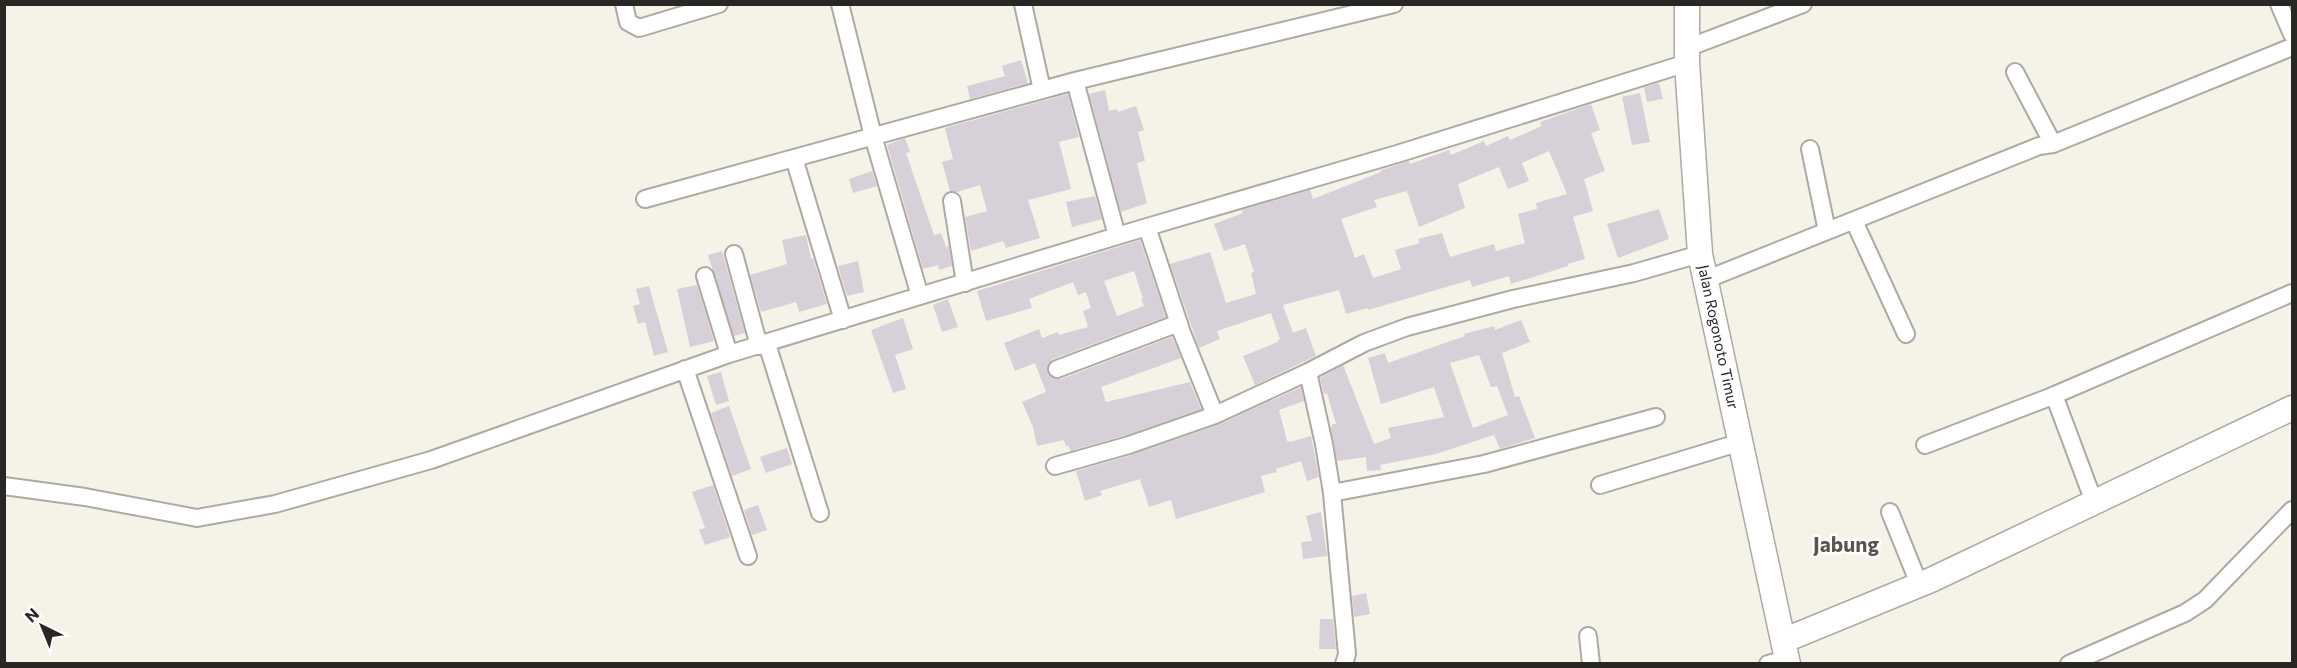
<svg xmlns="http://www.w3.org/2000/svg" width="2297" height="668" viewBox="0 0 2297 668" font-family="Commissioner,sans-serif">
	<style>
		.building { fill: #d7d0d9; fill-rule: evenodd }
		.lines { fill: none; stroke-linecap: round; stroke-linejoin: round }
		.street-casing { stroke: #adaaa1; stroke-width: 20 }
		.secondary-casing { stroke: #adaaa1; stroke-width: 27 }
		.street { stroke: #fff; stroke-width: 16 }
		.secondary { stroke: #fff; stroke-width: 24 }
		.labels { text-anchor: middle; stroke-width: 5; stroke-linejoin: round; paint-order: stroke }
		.street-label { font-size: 15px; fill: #282723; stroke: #fff }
		.district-label { font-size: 21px; font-weight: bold; fill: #57544c; stroke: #fff }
	</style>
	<rect width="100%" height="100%" fill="#f5f2e8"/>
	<path class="building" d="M1021,60L1028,83L970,99L967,86L1005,76L1002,66Z
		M1659,83L1663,99L1647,102L1644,87Z
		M1105,90L1109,111L1117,109L1118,112L1136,106L1144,130L1138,132L1145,161L1137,163L1147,203L1121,212L1089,94Z
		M1640,93L1650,142L1632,145L1622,97Z
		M1068,94L1079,137L1059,142L1071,189L1028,200L1040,238L1006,248L1003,241L971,251L965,217L987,211L980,185L957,192L950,191L942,162L953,159L945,128Z
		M1591,104L1600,130L1591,133L1605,171L1584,179L1593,211L1573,217L1585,259L1568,264V266L1511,284L1509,276L1472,287L1470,280L1368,310V308L1346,314L1339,290L1283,305L1293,333L1306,328L1316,356L1255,385L1243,356L1278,342V340L1280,339L1271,313L1217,331L1220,339L1199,348L1170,264L1210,252L1226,303L1256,294L1251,273L1254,272L1245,244L1224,251L1214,224L1243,213L1242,210L1310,190L1313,199L1381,172V170L1409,161L1410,164L1449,150L1451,155L1484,141L1486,146L1508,136L1510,140L1542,126L1540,122ZM1549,151L1567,194L1536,203L1537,209L1518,214L1525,243L1496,251L1494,244L1450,257L1442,233L1418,239L1420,243L1395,250L1401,269L1373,278L1364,254L1355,258L1341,219L1377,207L1374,200L1407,191L1419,227L1465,208L1458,184L1499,167L1508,189L1529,181L1522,163Z
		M905,138L910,152L906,153L934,235L941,233L946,247L949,246L952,266L939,270L938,265L923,269L887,145Z
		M872,171L877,186L853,193L849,179Z
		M1095,196L1102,219L1072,227L1066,202Z
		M1659,209L1669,239L1618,258L1607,224Z
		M806,235L811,259L813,258L827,304L799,312L796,302L761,312L750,275L787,264L782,240Z
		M1140,240L1166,317L1053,359L1049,363L1047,372L1051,377L1061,379L1172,337L1181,358L1101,387L1106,402L1190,382L1201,409L1126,435L1070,451L1069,446H1066L1064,440L1037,446L1033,427L1022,402L1046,392L1035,363L1015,371L1004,343L1039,329L1042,338L1058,332L1059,335L1088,327L1083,311L1091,308L1086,292L1078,295L1073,282L1029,299L1032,308L986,321L977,291ZM1134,271L1143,298L1141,299L1144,306L1117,316L1104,281Z
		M722,251L745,333L734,336L708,255Z
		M858,261L864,292L847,296L838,266Z
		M697,285L714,341L690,347L677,289Z
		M649,286L668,352L654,356L645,322L638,324L633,306L640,304L636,289Z
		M948,299L958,327L942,332L933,305Z
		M903,318L913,349L895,355L906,389L893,393L871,330Z
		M1521,320L1530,342L1502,353L1515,397L1519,396L1535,438L1500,449L1494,435L1436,454L1380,465L1381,470L1367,471L1366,457L1337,461L1331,429L1332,424H1336L1327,393L1324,394L1320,378L1343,365L1374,444L1391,438L1388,428L1444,417L1434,387L1381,404L1368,358L1385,353L1388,363L1465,336L1464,334L1494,326L1495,330ZM1479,355L1491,387L1497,386L1508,415L1473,428L1450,363Z
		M721,372L729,401L716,405L707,376Z
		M1301,387L1304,401L1279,410L1287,441L1290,442L1311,436L1319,477L1307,481L1301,461L1276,469L1277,472L1261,476L1265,492L1176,519L1171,500L1149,507L1140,479L1100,491L1102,495L1085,501L1076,471L1132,455L1218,425Z
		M729,406L751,469L732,476L711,413Z
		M787,448L792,464L766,473L760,457Z
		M713,485L730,537L705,545L699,530L705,528L692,492Z
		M758,505L767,530L752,535L744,510Z
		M1321,512L1327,556L1303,559L1301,542L1312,541L1306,516Z
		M1366,593L1370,614L1354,617L1352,596Z
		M1320,619H1333L1336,649H1319Z"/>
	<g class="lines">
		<defs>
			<path id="street" d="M624,4L628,22L639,28L719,4
				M840,4L873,136L920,296
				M1023,4L1042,90
				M2279,4L2292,34
				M1687,48L1803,4
				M2015,72L2053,144
				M1075,81L1117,236L1147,227L1182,333L1215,415
				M1810,149L1827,231
				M794,158L843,320
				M645,199L1075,81L1394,4
				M952,201L965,283
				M1854,221L1906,334
				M1147,227L1397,154L1687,63
				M734,254L759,346
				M705,276L729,354
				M1705,280L2039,146L2053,144L2292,47
				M767,344L820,513
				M685,369L748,556
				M1057,369L1179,323
				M1308,372L1324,444L1332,493L1347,654L1344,664
				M2054,395L2094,502
				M1925,445L2050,397L2292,293
				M1055,466L1129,445L1215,415L1308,372L1364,343L1407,327L1513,299L1634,273L1700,254
				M1600,485L1741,442
				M4,486L85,497L197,518L275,504L431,460L729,354L1117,236
				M1332,493L1484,464L1656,417
				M1890,512L1919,584
				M1588,636L1591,664
				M1768,664L1787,659
				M2069,664L2185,613L2205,600L2292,510"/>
			<path id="secondary" d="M1687,4V63L1700,254L1788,664
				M1785,640L1931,580L2292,408"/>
		</defs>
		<use href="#street" class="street-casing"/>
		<use href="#secondary" class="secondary-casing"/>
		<use href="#street" class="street"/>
		<use href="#secondary" class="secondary"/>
	</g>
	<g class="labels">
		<g class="street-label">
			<text transform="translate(1718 337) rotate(78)" y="5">Jalan Rogonoto Timur</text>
		</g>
		<g class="district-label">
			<text x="1846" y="552">Jabung</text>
		</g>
	</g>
	<rect width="2297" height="668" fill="none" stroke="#282723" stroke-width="12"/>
	<g transform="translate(42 626) rotate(317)" stroke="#ffffff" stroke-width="4.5" paint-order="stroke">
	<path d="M0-4.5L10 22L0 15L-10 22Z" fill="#282723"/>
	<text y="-9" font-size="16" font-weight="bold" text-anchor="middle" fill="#282723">N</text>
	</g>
</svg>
